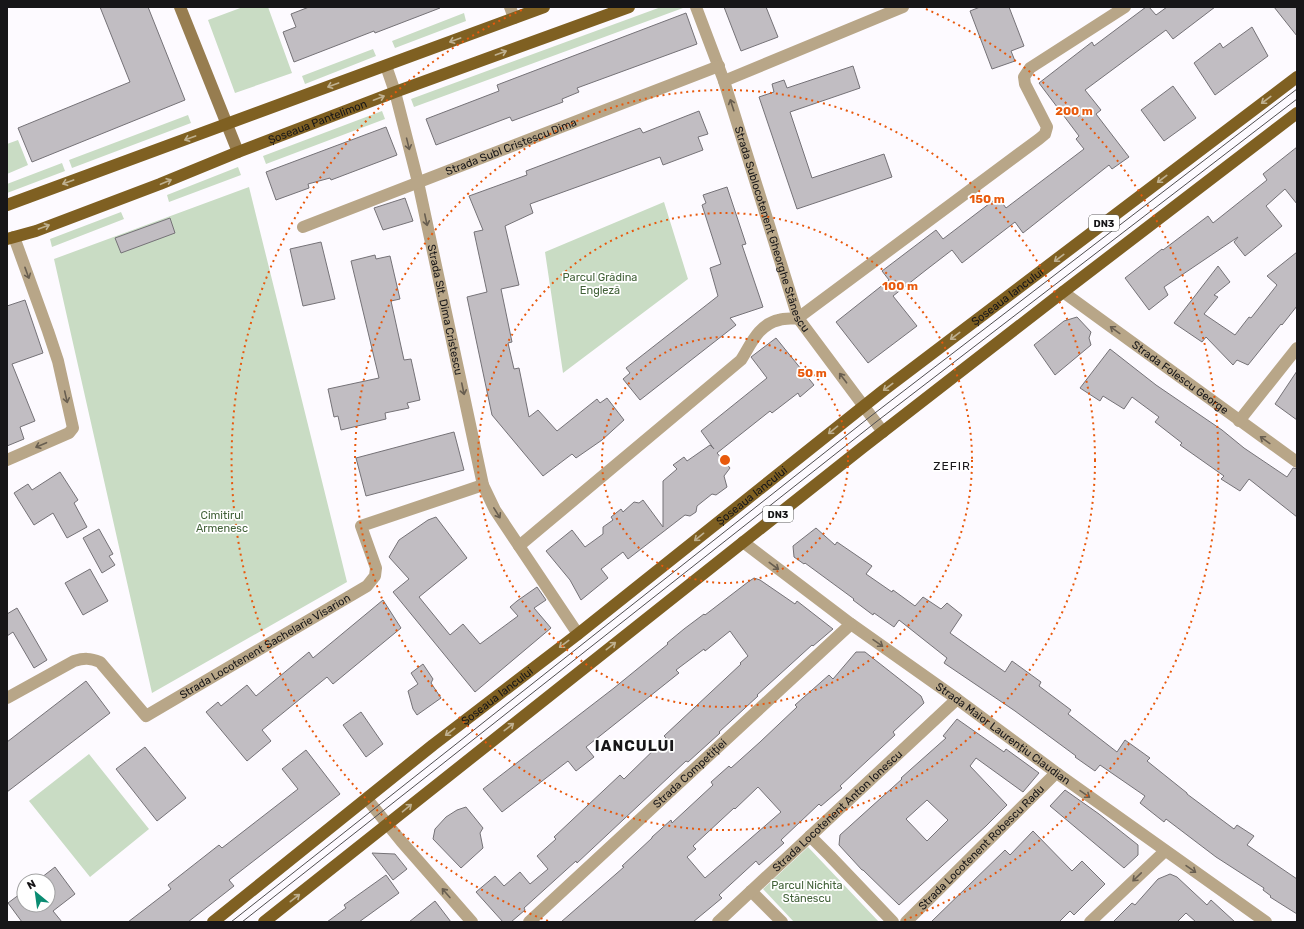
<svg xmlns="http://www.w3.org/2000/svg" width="1304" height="929" viewBox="0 0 1304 929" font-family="Rubik,sans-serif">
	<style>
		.green { fill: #c9dcc4 }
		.building { fill: #c1bdc2; stroke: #757277; fill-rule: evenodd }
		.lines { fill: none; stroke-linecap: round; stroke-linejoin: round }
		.street { stroke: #b8a688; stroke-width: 12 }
		.secondary { stroke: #977d50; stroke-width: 12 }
		.primary { stroke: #7f6022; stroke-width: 12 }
		.tram { stroke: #504e51; stroke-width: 1 }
		.oneway { stroke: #bfb090 }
		.oneway2 { stroke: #685e50 }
		.ring { fill: none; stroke: #e8590c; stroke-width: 2; stroke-dasharray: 2 4 }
		.labels { text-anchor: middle; stroke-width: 3.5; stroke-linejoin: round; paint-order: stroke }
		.shield { fill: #fff; stroke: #5d5c5d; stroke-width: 1 }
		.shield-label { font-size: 10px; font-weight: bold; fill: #171618 }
		.street-label { font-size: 11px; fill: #171618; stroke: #fff }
		.park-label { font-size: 11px; fill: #416138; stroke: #fff }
		.neighbourhood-label { font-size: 12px; letter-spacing: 1px; fill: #171618; stroke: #fff }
		.district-label { font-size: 15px; font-weight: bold; letter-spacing: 1px; fill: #171618; stroke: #fff }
		.centre { fill: #e8590c; stroke: #fff; stroke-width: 2 }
		.ring-label { font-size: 12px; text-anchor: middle; font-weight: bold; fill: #e8590c; stroke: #fff; stroke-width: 3.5; stroke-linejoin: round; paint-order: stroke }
	</style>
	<rect width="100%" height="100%" fill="#fdfaff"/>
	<path class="green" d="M243,7H268L292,73L235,93L208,20Z
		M661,7H682L683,8L414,107L411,99Z
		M464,13L466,21L395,48L392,41Z
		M373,49L376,56L305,84L302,76Z
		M382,111L385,119L266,164L263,156Z
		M188,115L191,123L72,168L69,160Z
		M18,140L28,165L7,174V144Z
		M62,163L65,171L7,193V184Z
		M238,167L241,175L169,202L167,195Z
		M249,187L347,582L152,693L54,259Z
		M664,202L688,279L563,373L545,252Z
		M121,212L124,219L52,247L50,239Z
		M89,754L149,829L90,877L29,801Z
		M808,847L879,922H794L763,889Z"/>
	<path class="building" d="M100,7H148L185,100L32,162L18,128L130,82Z
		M309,7H440V8L375,33L374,31L294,62L283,32L296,27L291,14Z
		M724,7H766L778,37L741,51Z
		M980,7H1009L1024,46L1011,51L1015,61L992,69L970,11Z
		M1146,7H1149L1156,15L1167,7H1215L1173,39L1166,30L1085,90L1101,110L1096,114L1129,157L1112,169L1109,165L1023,233L1015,222L962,263L952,250L926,270L893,296L917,326L868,363L836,322L889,280L882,271L936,230L943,239L998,197L1006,208L1084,149L1076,139L1079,136L1039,83L1092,42L1094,46Z
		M1274,7H1297V36Z
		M686,13L697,44L577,88L579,92L562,99L563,102L512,121L510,117L436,145L426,119L499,91L497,85Z
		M1252,27L1268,56L1215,95L1194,63L1220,43L1223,48Z
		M853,66L860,88L790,112L812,178L884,154L892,177L797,209L759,97L774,92L772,84L784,80L787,88Z
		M1173,86L1196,118L1164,141L1141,110Z
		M699,111L708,134L698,137L703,150L663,165L660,157L530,204L533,213L505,226L519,285L501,289L512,342L508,343L514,369L519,368L529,417L538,410L557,431L597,399L600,403L607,398L624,420L602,440L576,458L572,454L543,476L492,415L467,297L487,292L474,232L483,230L469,196L527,175L526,171L640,128L643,133Z
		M386,127L397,155L331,180L330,178L308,184L309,188L276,200L266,172Z
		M1297,147V204L1285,189L1266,206L1282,226L1245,256L1234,242L1238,237L1164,287L1168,295L1149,310L1125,278L1162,249L1163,250L1208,216L1213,223L1267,180L1263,174Z
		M727,187L746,244L742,245L763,307L730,318L736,325L640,400L623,379L630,373L626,368L718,296L710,268L721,264L702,205L706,203L703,195Z
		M405,198L413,221L383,230L374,208Z
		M170,218L175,233L121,253L115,238Z
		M321,242L335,299L303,306L290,249Z
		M1297,252V306L1282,325L1281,324L1248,365L1237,360L1233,365L1206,337L1202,342L1174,323L1218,266L1230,282L1214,295L1218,297L1204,314L1235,335L1249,317L1251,318L1277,285L1267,276Z
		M375,255L376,259L390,256L400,299L391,301L404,360L411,359L420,400L407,403L409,408L385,413L386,419L341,430L338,416L334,417L328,389L379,378L351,261Z
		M25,300L43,353L12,364L35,421L20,427L24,439L7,446V306Z
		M1077,317L1091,332L1089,338L1091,345L1055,375L1034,345L1064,321Z
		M776,338L814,385L800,397L798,393L772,413L770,411L717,453L730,468L724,476L727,487L716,495L712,494L697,506L696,512L690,516L685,515L628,559L623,552L601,569L608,578L581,600L570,580L546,551L572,530L585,547L603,534V527L613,520L611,517L621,509L623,512L634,502L639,503L643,500L663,527V481L677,469L673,465L684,457L687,461L710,445L714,449L701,431L767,378L751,357Z
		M1110,349L1156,385L1222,430L1244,448L1287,477L1293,468L1297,469V517L1249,479L1240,491L1221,479L1224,476L1180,445L1182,443L1155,422L1159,417L1132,397L1124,409L1103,396L1100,401L1080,388Z
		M1297,371V420L1275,404Z
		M454,432L464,470L366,496L356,458Z
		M60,472L78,500L74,503L87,527L67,538L53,513L34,525L14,493L28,484L32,490Z
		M436,517L467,558L419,597L450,635L463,624L480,644L518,616L510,607L517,601L537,587L546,600L534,608L551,628L475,692L393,592L409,579L389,557L399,540L428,520Z
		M816,528L835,545L837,542L872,566L866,574L892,592L893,590L915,606L923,597L941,609L947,603L962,615L950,633L1005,672L1012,661L1041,682L1039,686L1071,710L1068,714L1117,752L1125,740L1150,758L1147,761L1187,793V794L1234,829L1237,825L1254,836L1247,845L1297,879V914L1270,897L1271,896L1263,890L1264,888L1216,857L1166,819L1164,822L1140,803L1145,796L1100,765L1095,771L1075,757L1076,756L1015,711L944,663L947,658L899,620L894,627L874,613L873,615L853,600L854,599L805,563L804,564L794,557L793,546Z
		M99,529L113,554L109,556L115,565L102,573L83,538Z
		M90,569L108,601L83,615L65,583Z
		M754,578L760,580L795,604L797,601L833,629L813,646L812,645L757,695L758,696L719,732L720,733L688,762L686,761L577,863L576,861L524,908L525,910L511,922H503L476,892L495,876L504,886L520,872L530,884L548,869L537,856L556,839L554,837L620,775L624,779L666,738L664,736L741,664L740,663L748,656L730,631L705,651L704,649L676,670L679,673L586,747L594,757L576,771L568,761L502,812L483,789L614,688L668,644L667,643L684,629L704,614L705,615L748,582Z
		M383,600L401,628L333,684L327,677L262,730L271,741L247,761L206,712L218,702L221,706L247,685L256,696L309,652L313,658Z
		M17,608L47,660L34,668L13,632L7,636V614Z
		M856,652H865L921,696L924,703L893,732L895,735L840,786L842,788L821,806L819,804L781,840L784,843L759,865L756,861L719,895L722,898L693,922H561L624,867L622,866L652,838V837L671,820L672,823L713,785L711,782L729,766L731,768L760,742L797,707L795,705L829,675L833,679ZM758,787L781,812L705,878L687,857L696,849L693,846L734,808L735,809Z
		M423,664L433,679L431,683L441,698L417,715L413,709L408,691L418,684L411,673Z
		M86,681L110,713L7,792V742Z
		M361,712L383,744L366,757L343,725Z
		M957,719L1004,752L1006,749L1039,773L1023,792L976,758L970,766L1007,805L986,826L899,905L863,870H862L839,845L840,835L902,779L901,778L946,738L943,736ZM927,800L948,820L927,841L906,819Z
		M145,747L186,798L157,821L116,769Z
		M306,750L340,794L229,880L234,886L188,922H128L171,889L168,885L219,845L222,848L298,789L282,769Z
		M1065,790L1099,814L1138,845V855L1124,868L1050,806Z
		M466,807L483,828L480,833L483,848L461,868L433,839L435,829L446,817L457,810Z
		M1033,831L1072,871L1082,861L1105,884L1074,915L1070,911L1059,922H931L1005,850L1010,855Z
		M372,853L395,854L407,869L393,880Z
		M55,867L75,894L53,911L62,922H22L8,903L24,891V905H48V881H37Z
		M1170,874L1177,877L1207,905L1211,900L1235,922H1196L1186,913L1177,922H1113L1132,903L1135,905L1158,879Z
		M386,875L399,893L359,922H327L346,908L344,905Z
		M435,901L451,922H409Z"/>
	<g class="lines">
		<g class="street">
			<path d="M510,7L514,18"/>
			<path id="s1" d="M696,7L724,81L798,318L883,432"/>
			<path id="s2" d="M386,66L395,92L418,182L483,485L495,510L578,634"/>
			<path d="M724,81L903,7"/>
			<path id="s3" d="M303,227L719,66"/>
			<path id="s4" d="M1063,292L1297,462"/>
			<path d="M1239,421L1297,348"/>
			<path d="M7,460L69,433L73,428L58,361L48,331L14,237"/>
			<path id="s5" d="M743,542L851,624L957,699L1058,774L1266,922"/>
			<path d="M519,546L741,360C751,344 759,324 779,320C785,318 792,319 798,318L1039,139L1045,134L1047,127L1025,84L1024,77L1030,68L1125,7"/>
			<path id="s6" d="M7,698L74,661C84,658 90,658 100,662L146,716L367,586L375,576L376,568L361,526L483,485"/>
			<path d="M367,799L401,841L472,922"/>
			<path d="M810,836L830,856L893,922"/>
			<path d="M751,891L782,922"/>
			<path id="s7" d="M529,922L851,624"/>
			<path id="s8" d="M718,922L957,699"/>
			<path id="s9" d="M906,922L1054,775L1058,774"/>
			<path d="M1090,922L1165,851"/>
		</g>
		<path class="secondary" d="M180,7L238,152"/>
		<g class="primary">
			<path d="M7,205L544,7"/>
			<path id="s10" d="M7,239L36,231L160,184L238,152L395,92L629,7"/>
			<path id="s11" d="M213,922L433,745L578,634L884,390L1297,77"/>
			<path d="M264,922L862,448L1063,292L1297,113"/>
		</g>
		<path class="tram" d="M231,922L871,416L1297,89
			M242,922L876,422L1297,99"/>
	</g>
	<defs><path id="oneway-shaft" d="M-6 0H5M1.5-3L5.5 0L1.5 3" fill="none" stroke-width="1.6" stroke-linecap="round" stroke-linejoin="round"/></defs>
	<g class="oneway">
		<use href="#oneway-shaft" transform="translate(455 40) rotate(160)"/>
		<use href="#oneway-shaft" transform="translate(501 53) rotate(-20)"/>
		<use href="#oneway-shaft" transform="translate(333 85) rotate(160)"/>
		<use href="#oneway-shaft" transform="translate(379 98) rotate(-21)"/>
		<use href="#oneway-shaft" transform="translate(1266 100) rotate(143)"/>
		<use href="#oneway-shaft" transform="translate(190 138) rotate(160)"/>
		<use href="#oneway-shaft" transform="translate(1162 179) rotate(143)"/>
		<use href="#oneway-shaft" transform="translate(68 182) rotate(160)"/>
		<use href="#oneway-shaft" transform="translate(166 182) rotate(-23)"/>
		<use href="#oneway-shaft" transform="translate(44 227) rotate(-20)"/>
		<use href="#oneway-shaft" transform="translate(1059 258) rotate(143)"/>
		<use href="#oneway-shaft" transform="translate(955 336) rotate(143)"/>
		<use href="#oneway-shaft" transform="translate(888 387) rotate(143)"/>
		<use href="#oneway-shaft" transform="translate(833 430) rotate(141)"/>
		<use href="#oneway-shaft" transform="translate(699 537) rotate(141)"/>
		<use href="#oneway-shaft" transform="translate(564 644) rotate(143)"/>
		<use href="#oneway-shaft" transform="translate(611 646) rotate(-38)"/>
		<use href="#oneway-shaft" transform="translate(509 727) rotate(-38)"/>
		<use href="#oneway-shaft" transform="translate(450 732) rotate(143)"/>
		<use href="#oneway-shaft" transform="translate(407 808) rotate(-40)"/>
		<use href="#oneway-shaft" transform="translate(295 898) rotate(-38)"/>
	</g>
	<g class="oneway2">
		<use href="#oneway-shaft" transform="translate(732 105) rotate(-108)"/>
		<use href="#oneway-shaft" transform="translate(408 144) rotate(76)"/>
		<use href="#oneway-shaft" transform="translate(426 220) rotate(78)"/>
		<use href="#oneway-shaft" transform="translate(27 273) rotate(70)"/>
		<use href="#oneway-shaft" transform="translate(1115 330) rotate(-144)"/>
		<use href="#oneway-shaft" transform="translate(843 378) rotate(-127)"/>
		<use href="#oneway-shaft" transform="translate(463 389) rotate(78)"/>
		<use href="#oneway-shaft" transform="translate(66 397) rotate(77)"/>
		<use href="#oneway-shaft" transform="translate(1265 440) rotate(-144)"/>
		<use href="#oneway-shaft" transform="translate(41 445) rotate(157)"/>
		<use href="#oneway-shaft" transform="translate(497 513) rotate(58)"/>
		<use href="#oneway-shaft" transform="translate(774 566) rotate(37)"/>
		<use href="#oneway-shaft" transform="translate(878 643) rotate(35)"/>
		<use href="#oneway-shaft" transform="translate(1085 794) rotate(35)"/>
		<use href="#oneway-shaft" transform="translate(1191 869) rotate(35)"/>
		<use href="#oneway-shaft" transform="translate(1137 877) rotate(136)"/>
		<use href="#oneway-shaft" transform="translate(446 893) rotate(-131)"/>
	</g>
	<g class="ring">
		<circle cx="725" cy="460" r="123"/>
		<circle cx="725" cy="460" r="247"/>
		<circle cx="725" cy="460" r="370"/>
		<path d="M548 921A494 494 0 0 1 524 9M926 9A494 494 0 0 1 902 921"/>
	</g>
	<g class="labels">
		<g class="shield">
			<rect x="1089" y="215" width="30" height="16" rx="3"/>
			<rect x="763" y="506" width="30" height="16" rx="3"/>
		</g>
		<g class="shield-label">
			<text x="1104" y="227">DN3</text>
			<text x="778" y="518">DN3</text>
		</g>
		<g class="street-label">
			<text dy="4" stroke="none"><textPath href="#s10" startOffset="332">Șoseaua Pantelimon</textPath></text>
			<text dy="4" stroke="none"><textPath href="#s3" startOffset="223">Strada Subl Cristescu Dima</textPath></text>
			<text dy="4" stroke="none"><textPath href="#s1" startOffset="235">Strada Sublocotenent Gheorghe Stănescu</textPath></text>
			<text dy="4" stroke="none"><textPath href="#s11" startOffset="1011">Șoseaua Iancului</textPath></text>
			<text dy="4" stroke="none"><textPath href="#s2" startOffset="251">Strada Slt. Dima Cristescu</textPath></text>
			<text dy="4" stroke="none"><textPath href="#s4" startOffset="145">Strada Folescu George</textPath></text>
			<text dy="4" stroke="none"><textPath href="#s11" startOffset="687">Șoseaua Iancului</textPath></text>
			<text dy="4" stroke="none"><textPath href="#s6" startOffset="312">Strada Locotenent Sachelarie Visarion</textPath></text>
			<text dy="4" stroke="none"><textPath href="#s11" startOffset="363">Șoseaua Iancului</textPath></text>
			<text dy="4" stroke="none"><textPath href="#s5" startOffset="323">Strada Maior Laurențiu Claudian</textPath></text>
			<text dy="4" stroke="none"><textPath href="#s7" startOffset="219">Strada Competiției</textPath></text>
			<text dy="4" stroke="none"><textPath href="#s8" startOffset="163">Strada Locotenent Anton Ionescu</textPath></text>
			<text dy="4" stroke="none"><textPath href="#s9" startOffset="106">Strada Locotenent Robescu Radu</textPath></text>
		</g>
		<g class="park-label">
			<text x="600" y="281">Parcul Grădina<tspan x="600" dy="13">Engleză</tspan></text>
			<text x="222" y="519">Cimitirul<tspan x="222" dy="13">Armenesc</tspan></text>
			<text x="807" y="889">Parcul Nichita<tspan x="807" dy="13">Stănescu</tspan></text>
		</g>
		<g class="neighbourhood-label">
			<text x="952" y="470">ZEFIR</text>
		</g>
		<g class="district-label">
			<text x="635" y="751">IANCULUI</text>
		</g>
	</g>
	<circle cx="725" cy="460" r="6" class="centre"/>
	<g class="ring-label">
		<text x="1074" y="115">200 m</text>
		<text x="987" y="203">150 m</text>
		<text x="900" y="290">100 m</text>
		<text x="812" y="377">50 m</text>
	</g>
	<rect width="1304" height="929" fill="none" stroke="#171618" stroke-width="16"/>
	<g transform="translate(36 893) rotate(331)"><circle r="19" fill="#ffffff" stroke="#a2a2a3"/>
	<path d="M0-3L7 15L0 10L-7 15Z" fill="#0a8c72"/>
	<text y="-6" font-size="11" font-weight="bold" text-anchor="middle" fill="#171618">N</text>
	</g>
</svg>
